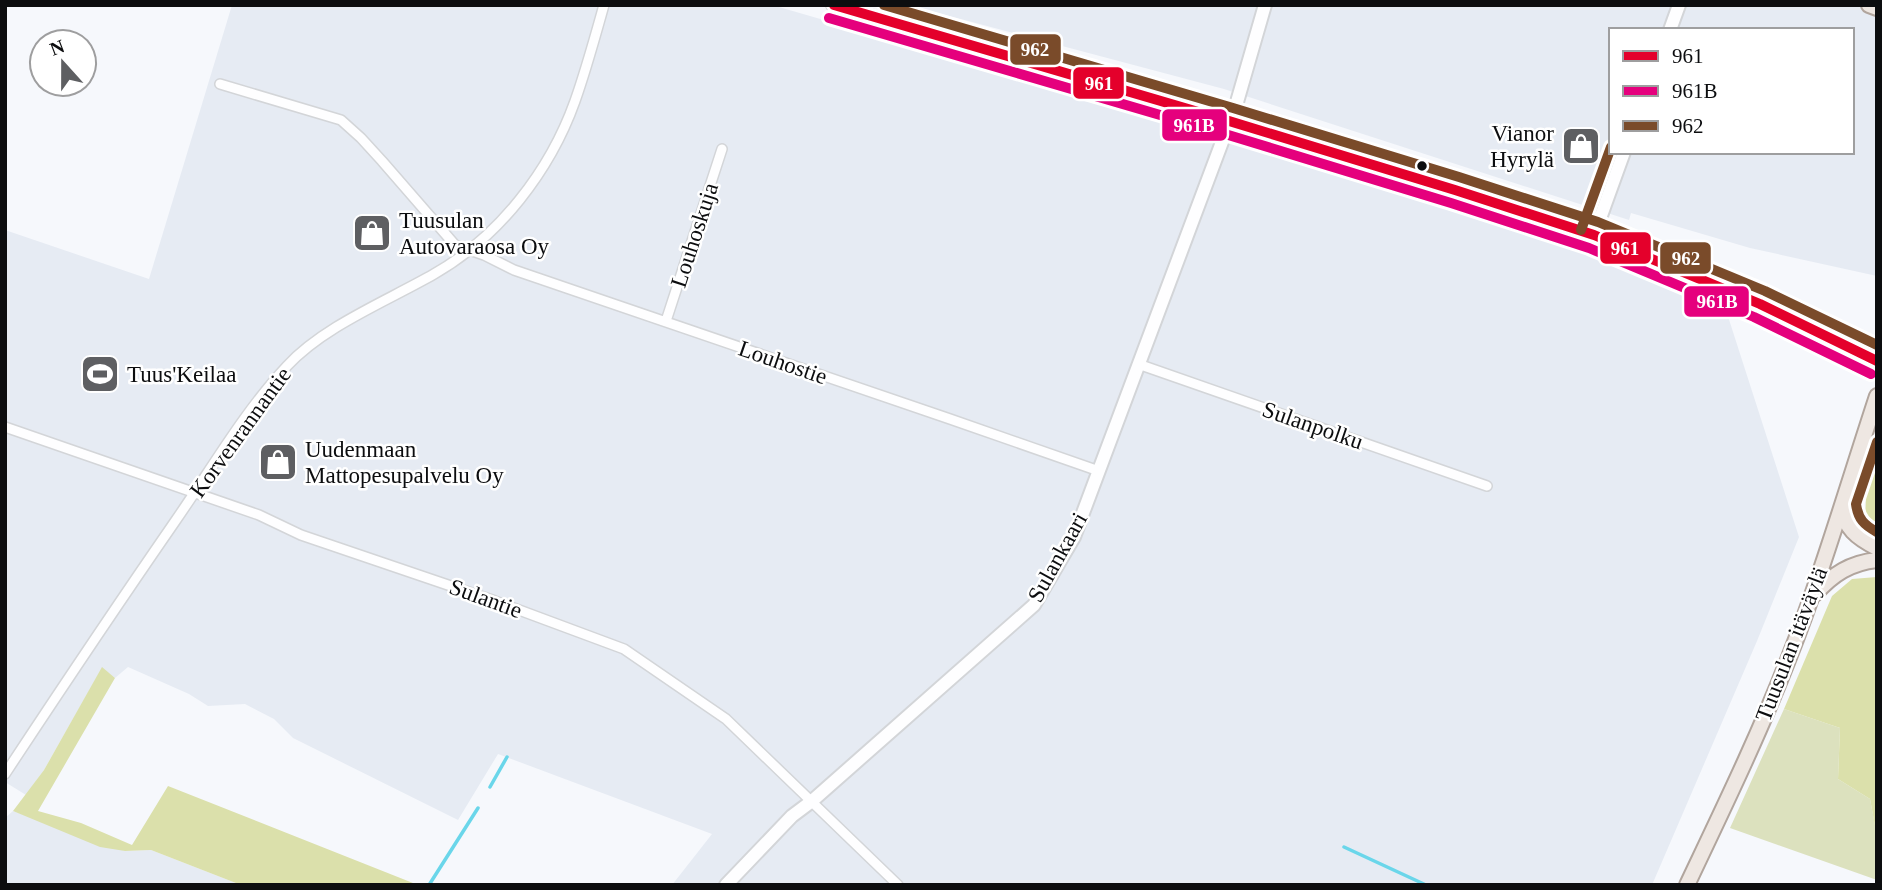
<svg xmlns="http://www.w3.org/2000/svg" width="1882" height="890" viewBox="0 0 1882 890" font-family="'Times New Roman',serif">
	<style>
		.built { fill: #e6ebf3; fill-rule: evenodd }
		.green { fill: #dce1be }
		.forest { fill: #dbe0ab }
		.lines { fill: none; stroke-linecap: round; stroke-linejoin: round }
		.stream { stroke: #6ad6ea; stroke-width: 3.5 }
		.street-casing { stroke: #d3d5d8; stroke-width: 12 }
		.secondary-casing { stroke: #d3d5d8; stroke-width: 16 }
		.primary-casing { stroke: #b1a59d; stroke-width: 18 }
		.street { stroke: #fefeff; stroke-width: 9 }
		.secondary { stroke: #fefeff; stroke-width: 12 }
		.primary { stroke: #eee7e2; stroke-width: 14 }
		.bus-1-casing { stroke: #fff; stroke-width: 16 }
		.bus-2-casing { stroke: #fff; stroke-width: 16 }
		.bus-3-casing { stroke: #fff; stroke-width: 16 }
		.bus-1 { stroke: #e4002b; stroke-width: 10 }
		.bus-2 { stroke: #e5007d; stroke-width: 10 }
		.bus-3 { stroke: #7a4b2a; stroke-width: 10 }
		.bus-dot { fill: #0c0d0f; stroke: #fff; stroke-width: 2.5 }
		.labels { text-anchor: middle; stroke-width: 5; stroke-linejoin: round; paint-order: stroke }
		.poi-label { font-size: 23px; fill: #0c0d0f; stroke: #fff; text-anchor: start }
		.street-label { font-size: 23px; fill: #0c0d0f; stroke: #fff }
		.line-badge { stroke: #fff; stroke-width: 2.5 }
		.badge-label { font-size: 19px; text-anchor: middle; font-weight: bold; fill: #fff }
	</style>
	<rect width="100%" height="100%" fill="#f6f8fc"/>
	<path class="built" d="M232,5H772L1197,128L1247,139L1393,181L1724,304L1799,537L1757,641L1652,885H672L712,834L498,754L458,820L293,738L274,719L245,704L208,706L189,694L128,667L115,678L102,668L44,770L26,795L5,782V230L149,279Z
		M908,5H1877V276L1750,248L1631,213L1629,220L1224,89ZM1611,30H1852V152H1611Z
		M13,811L125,851L151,850L241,885H5V818Z"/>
	<path class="green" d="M1784,709L1840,728L1838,779L1870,799L1875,825L1877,826V880L1730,828Z"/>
	<path class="forest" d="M1877,445V537H1875L1865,522L1866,495Z
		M1877,577V826H1875L1870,799L1838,779L1840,728L1784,709L1832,596L1852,579Z
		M102,667L115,678L38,811L81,823L132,845L168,786L418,885H241L151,850L125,851L100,847L13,811L44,770Z"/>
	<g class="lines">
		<path class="stream" d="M490,787L507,757
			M1344,847L1426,885
			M429,885L478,808"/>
		<defs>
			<path id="street" d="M220,84L341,120L361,138L382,161L455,245L484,255L514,270L950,419L1099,471
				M666,321L722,149
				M1138,364L1487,486
				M5,427L259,515L301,535L495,601L624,649L726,719L898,885
				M5,774C61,689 118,604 176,520C212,468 244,412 287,366C324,326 387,301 434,274C499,237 550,171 575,101C586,70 595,37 604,5"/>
			<path id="secondary" d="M833,5L1229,121L1455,190L1594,235L1685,272L1760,304L1877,361
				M1670,30L1679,5
				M1594,235L1624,152
				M726,885L792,816L812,801L1034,605L1074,537L1237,102L1265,5"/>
			<path id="primary" d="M1869,5L1877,8
				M1842,506C1844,528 1857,538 1877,548
				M1815,594C1833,574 1850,563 1877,560
				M1687,885C1722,811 1758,737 1788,660C1822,574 1848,484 1877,396"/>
		</defs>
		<use href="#street" class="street-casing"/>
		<use href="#secondary" class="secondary-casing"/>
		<use href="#primary" class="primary-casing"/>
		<use href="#street" class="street"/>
		<use href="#secondary" class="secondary"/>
		<use href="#primary" class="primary"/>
		<defs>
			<path id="bus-1" d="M834,5L1229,121L1455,190L1594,235L1760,304L1877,361"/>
			<path id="bus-2" d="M829,18L1225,134L1451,203L1589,248L1754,317L1871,374"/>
			<path id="bus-3" d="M884,5L1233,108L1459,177L1598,222L1765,291L1877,345
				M1581,230L1611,147
				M1877,442L1856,504C1858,519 1864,525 1877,532"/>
		</defs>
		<use href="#bus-1" class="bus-1-casing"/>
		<use href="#bus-2" class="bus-2-casing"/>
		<use href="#bus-3" class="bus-3-casing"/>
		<use href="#bus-1" class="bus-1"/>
		<use href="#bus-2" class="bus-2"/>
		<use href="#bus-3" class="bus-3"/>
	</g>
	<defs>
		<symbol id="shop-square" viewBox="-11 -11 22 22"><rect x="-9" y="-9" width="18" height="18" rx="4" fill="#5e5f62" stroke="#fff"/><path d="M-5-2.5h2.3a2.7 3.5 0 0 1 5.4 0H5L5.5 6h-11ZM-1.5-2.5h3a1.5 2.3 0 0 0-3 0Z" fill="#fff"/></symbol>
		<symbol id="stadium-square" viewBox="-11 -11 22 22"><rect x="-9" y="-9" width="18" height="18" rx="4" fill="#5e5f62" stroke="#fff"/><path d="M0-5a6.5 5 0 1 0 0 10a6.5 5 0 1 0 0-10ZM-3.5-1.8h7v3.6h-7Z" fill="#fff"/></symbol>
	</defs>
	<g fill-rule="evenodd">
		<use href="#shop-square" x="1559" y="124" width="44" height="44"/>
		<use href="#shop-square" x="350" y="211" width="44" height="44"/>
		<use href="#stadium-square" x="78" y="352" width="44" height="44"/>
		<use href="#shop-square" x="256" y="440" width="44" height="44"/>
	</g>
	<circle class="bus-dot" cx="1422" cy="166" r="6"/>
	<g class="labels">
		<g class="poi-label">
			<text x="1554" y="141" text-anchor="end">Vianor<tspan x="1554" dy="26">Hyrylä</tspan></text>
			<text x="399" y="228">Tuusulan<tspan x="399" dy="26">Autovaraosa Oy</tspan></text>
			<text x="127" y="382">Tuus'Keilaa</text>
			<text x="305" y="457">Uudenmaan<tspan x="305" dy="26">Mattopesupalvelu Oy</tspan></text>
		</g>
		<g class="street-label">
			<text transform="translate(694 235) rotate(-72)" y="8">Louhoskuja</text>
			<text transform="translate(783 362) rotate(19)" y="8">Louhostie</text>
			<text transform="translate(1313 425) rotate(19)" y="8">Sulanpolku</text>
			<text transform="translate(240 432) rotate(-54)" y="8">Korvenrannantie</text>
			<text transform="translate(1057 557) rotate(-61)" y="8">Sulankaari</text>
			<text transform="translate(486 598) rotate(20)" y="8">Sulantie</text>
			<text transform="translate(1791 644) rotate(-69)" y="8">Tuusulan itäväylä</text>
		</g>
	</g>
	<g class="line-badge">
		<rect x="1009" y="33" width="53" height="33" rx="7" fill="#7a4b2a"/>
		<rect x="1072" y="66" width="53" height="34" rx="7" fill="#e4002b"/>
		<rect x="1161" y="108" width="67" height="34" rx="7" fill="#e5007d"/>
		<rect x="1599" y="231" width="53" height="34" rx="7" fill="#e4002b"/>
		<rect x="1659" y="241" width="53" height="34" rx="7" fill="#7a4b2a"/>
		<rect x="1683" y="285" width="67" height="33" rx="7" fill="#e5007d"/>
	</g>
	<g class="badge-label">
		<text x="1035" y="56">962</text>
		<text x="1099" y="90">961</text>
		<text x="1194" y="132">961B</text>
		<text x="1625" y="255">961</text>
		<text x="1686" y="265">962</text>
		<text x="1717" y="308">961B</text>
	</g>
	<rect width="1882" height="890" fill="none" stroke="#0c0d0f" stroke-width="14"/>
	<rect x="1609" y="28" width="245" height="126" fill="#ffffff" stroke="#9e9e9f" stroke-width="2"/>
	<rect x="1623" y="51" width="35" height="10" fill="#e4002b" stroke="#9e9e9f" stroke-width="2"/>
	<text x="1672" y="63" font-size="21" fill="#0c0d0f">961</text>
	<rect x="1623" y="86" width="35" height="10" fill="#e5007d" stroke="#9e9e9f" stroke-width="2"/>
	<text x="1672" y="98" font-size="21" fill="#0c0d0f">961B</text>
	<rect x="1623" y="121" width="35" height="10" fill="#7a4b2a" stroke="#9e9e9f" stroke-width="2"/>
	<text x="1672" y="133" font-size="21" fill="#0c0d0f">962</text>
	<g transform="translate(63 63) rotate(339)"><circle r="33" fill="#ffffff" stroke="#9e9e9f" stroke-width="2"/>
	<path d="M0-5L12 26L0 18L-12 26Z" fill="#5e5f62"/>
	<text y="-10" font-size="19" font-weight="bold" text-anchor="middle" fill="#0c0d0f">N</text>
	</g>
</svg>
